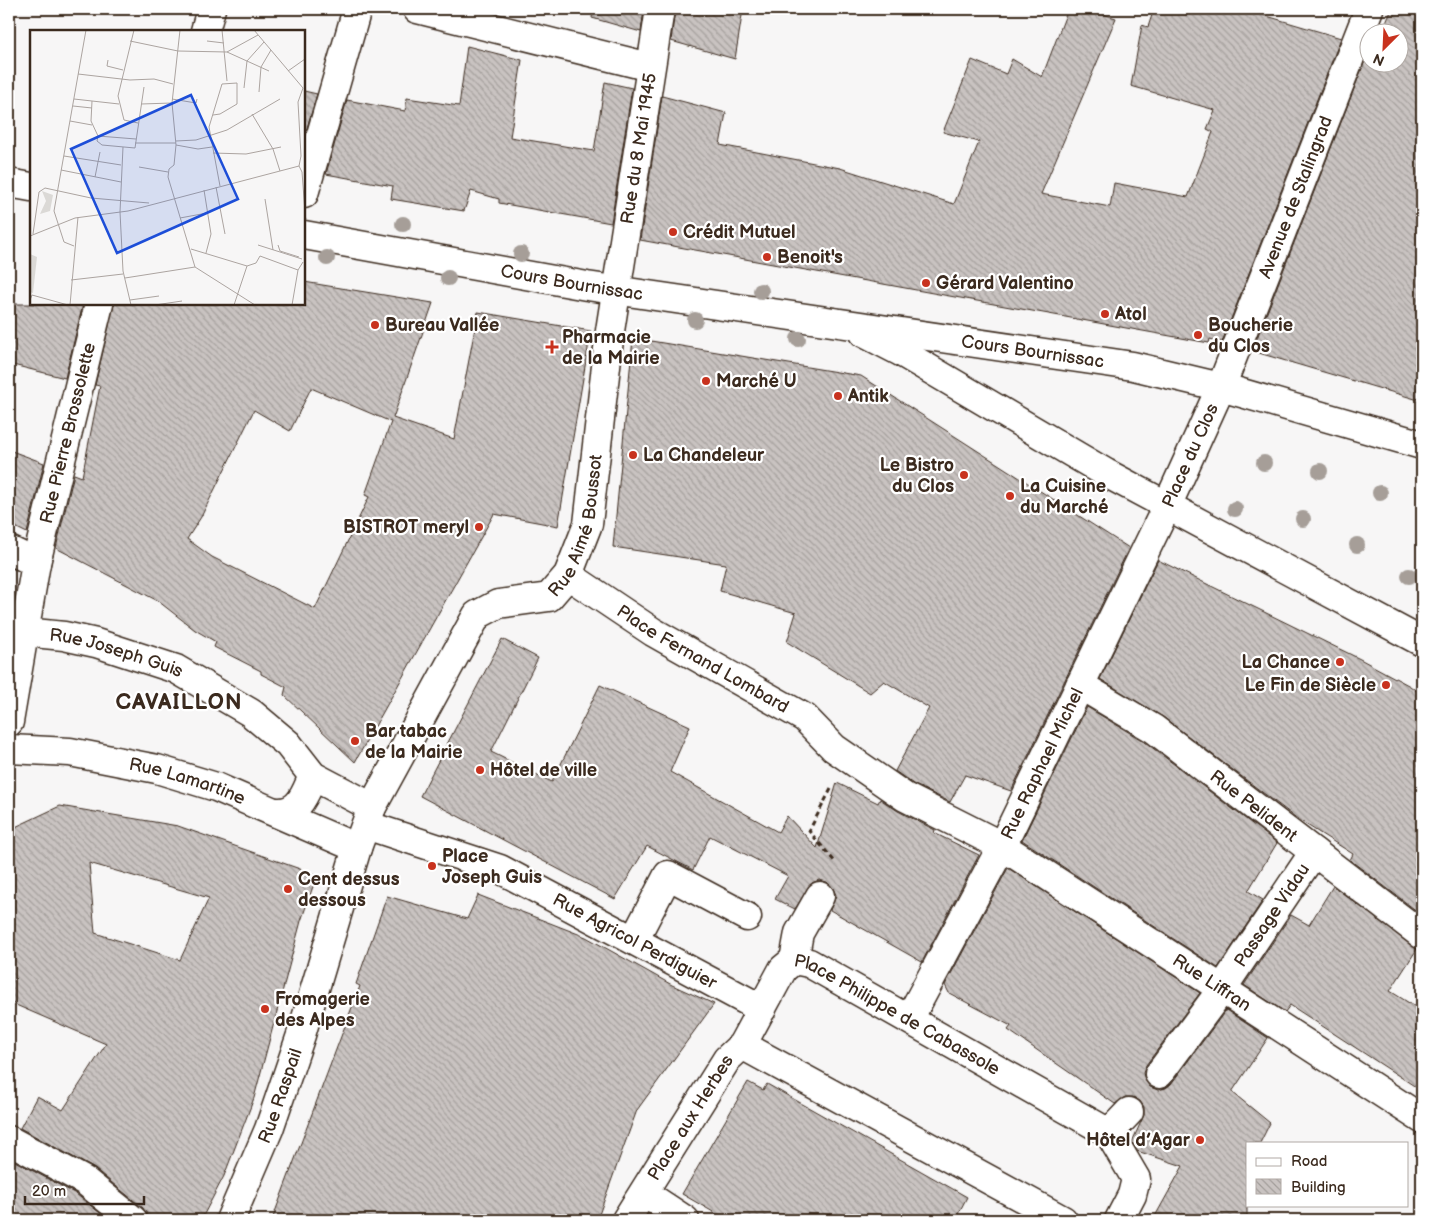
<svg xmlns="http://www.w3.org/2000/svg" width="1431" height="1229" viewBox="0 0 1431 1229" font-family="'Balsamiq Sans',sans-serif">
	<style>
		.building { fill: url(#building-back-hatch); stroke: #3b2a1e; fill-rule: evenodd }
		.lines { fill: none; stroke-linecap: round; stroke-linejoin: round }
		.minor-casing { stroke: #3b2a1e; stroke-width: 31 }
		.path { stroke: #3b2a1e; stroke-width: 3; stroke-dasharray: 5 4; stroke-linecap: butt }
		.minor { stroke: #fff; stroke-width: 28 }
		.tree { fill: #a69e98 }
		.poi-dot { fill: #c8321e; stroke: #fff; stroke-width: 2 }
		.labels { text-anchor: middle; stroke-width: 4.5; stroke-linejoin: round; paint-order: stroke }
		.street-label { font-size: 18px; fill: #3b2a1e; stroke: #fff }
		.poi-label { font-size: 18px; font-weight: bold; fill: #3b2a1e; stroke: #fff; text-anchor: start }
		.district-label { font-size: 22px; font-weight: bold; letter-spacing: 1px; fill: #3b2a1e; stroke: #fff }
		.inset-road { fill: none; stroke: #aca4a0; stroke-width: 1 }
		.view { fill: #1d4ed8; fill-opacity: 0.15; stroke: #1d4ed8; stroke-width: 2.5 }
		.inset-edge { fill: none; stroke: #3b2a1e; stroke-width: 2.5 }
	</style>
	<defs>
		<pattern id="building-back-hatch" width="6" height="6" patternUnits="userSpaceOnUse" patternTransform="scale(1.25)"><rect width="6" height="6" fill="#c9c3c1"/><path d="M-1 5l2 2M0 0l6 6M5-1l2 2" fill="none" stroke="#a49f9c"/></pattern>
	</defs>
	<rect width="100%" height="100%" fill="#f7f6f6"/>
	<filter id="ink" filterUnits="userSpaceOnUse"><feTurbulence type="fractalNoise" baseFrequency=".02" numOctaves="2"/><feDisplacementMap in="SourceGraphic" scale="10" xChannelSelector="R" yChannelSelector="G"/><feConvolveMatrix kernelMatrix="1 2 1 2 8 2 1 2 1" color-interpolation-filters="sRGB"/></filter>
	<g filter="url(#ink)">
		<path class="building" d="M593,9H644L641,32L592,18Z
			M675,9H743L735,59L671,41Z
			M1068,9H1086L1116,18L1041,194L1110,207L1114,183L1188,197L1213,132L1207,129L1215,110L1131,86L1142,25L1148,27L1154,9H1243L1341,38L1222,342L1210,339L1209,343L640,240L662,96L726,113L720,145L840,168L954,204L979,142L943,132L972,60L1006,74L1012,59L1042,77Z
			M1392,9H1422V401L1252,351L1368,53V62H1398V32H1382Z
			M467,46L522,60L510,137L594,151L605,82L632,88L611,223L499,203V199L471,191L464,211L391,199L393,186L326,174L347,100L405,111L407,98L459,106Z
			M304,91L317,94L304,138Z
			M304,282L433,303L393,418L454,439L478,312L591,331L558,526L494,514L355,762L284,695L286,687L261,674V671L214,647L216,642L195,630L158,601L56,548L74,474L82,477L100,386L95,385L114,304H304ZM311,388L391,422L365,495L369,497L315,609L212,557L187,539L201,517L254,410L290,431Z
			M9,304H83L65,378L9,364Z
			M633,338L861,376L1129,548L1011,791L965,775L950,802L913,784L895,771L929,708L884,681L870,693L787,642L796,613L720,591L726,564L613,547Z
			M9,450L44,463L27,533L9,524Z
			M1158,560L1360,659L1410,686L1422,695V915L1350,860L1353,854L1299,820L1163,717L1100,679Z
			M502,639L538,658L491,752L552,782L600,685L690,726L670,772L778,832L787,816L817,848L837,783L878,803L880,799L898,811L935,830L934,833L979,855L922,962L830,910L836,895L833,888L827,882L819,880L812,883L795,909L775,899L788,876L710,836L693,870L647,846L615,899L420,796Z
			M1087,707L1145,742L1277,843L1248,891L1263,900L1218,968L1022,840Z
			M60,806L178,826L317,875L301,921L254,1098L224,1176L201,1220H148L143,1208L95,1169L20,1128L37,1096L63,1110L106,1044L9,1002V830ZM89,863L209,898L180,960L95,933Z
			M1008,868L1200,993L1146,1065L1143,1073L1145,1080L1150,1087L1158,1090L1166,1088L1171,1084L1226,1010L1268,1038L1232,1092L1270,1123L1260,1143H1247V1220H1153L1183,1166L1137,1151L1132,1142L1144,1115V1107L1140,1101L1133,1097H1125L1115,1104L1008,1030L1011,1026L949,993L945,985Z
			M1333,886L1417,949L1390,991L1422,1011V1091L1290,1005L1285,1012L1244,985L1291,915L1309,925Z
			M478,895L586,937L672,985L714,1004L637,1110L597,1220H272L360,986L356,984L387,896L467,919Z
			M748,1082L763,1090L767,1084L967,1197L955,1220H727L682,1194Z
			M9,1158L76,1194L109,1220H9Z"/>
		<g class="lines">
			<defs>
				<g id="minor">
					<path d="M417,9L650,67"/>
					<path d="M205,31L211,9"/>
					<path d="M9,183L31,187"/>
					<path d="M304,194L357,9"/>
					<path id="s1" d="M304,235L587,286L1133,366L1221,387L1422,445"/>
					<path d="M864,333L899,351L1106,473L1422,642"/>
					<path d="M9,550L36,563"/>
					<path id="s2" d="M568,575L653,632L805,718L834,748L905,797L1002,846L1422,1119"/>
					<path id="s3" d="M24,632L64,636L96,643L176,669L251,713L288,744L313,776L372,807"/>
					<path id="s4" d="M1080,685L1154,729L1422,935"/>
					<path id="s5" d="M9,722L36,563L99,304"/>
					<path id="s6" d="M9,749L70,752L157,769L216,787L357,848"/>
					<path d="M278,812C300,813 305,793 313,776"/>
					<path id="s7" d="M366,825L500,869L762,1009"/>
					<path d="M634,940L668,875L747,917"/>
					<path d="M794,960L799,933L820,896"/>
					<path id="s8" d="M909,1019L1002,846L1167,506L1221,387L1369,9"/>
					<path d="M742,1045L1063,1220"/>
					<path id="s9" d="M1159,1074L1222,989L1314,852"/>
					<path d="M1109,1133L1129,1112"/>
					<path d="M9,1140L85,1181L133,1220"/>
					<path d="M644,1193L685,1220"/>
					<path id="s10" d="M230,1220L269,1129L301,1035L357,848L372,807L477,615L498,604L549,597L568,575L588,524L610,331L660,9"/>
					<path id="s11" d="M626,1220L727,1059L742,1045L783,969L794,960L809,963L1109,1133L1136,1179L1132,1195L1119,1220"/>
				</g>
			</defs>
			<use href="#minor" class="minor-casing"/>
			<path class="path" d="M1417,691L1422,684
				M831,789L809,831L836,863"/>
			<use href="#minor" class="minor"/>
		</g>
		<g class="tree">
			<circle cx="403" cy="224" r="8"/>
			<circle cx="521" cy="254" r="8"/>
			<circle cx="327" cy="258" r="8"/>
			<circle cx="448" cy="278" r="8"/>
			<circle cx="761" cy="291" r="8"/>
			<circle cx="695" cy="320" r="8"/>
			<circle cx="798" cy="339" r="8"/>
			<circle cx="1264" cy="463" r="8"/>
			<circle cx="1320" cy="471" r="8"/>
			<circle cx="1380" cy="493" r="8"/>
			<circle cx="1235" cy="509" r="8"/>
			<circle cx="1303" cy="519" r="8"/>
			<circle cx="1357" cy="545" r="8"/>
			<circle cx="1409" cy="576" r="8"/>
		</g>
	</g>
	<g class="poi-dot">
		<circle cx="673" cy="232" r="5"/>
		<circle cx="767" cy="257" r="5"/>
		<circle cx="926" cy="283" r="5"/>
		<circle cx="1105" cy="314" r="5"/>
		<circle cx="375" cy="325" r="5"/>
		<circle cx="1198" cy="335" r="5"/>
		<path d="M549.5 339.5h5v5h5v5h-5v5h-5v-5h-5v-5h5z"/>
		<circle cx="706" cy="381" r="5"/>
		<circle cx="838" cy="396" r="5"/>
		<circle cx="633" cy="455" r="5"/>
		<circle cx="964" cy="475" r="5"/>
		<circle cx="1010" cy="496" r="5"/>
		<circle cx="479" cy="527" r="5"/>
		<circle cx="1340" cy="662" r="5"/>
		<circle cx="1386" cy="685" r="5"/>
		<circle cx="355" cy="741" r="5"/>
		<circle cx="480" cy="770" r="5"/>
		<circle cx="432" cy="866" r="5"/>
		<circle cx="288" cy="889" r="5"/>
		<circle cx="265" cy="1009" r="5"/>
		<circle cx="1200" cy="1140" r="5"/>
	</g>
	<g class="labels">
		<g class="street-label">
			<text dy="6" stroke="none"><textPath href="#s10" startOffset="1194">Rue du 8 Mai 1945</textPath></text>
			<text dy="6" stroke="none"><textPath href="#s8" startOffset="909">Avenue de Stalingrad</textPath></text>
			<text dy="6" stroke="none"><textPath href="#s1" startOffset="272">Cours Bournissac</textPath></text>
			<text dy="6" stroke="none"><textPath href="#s1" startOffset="738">Cours Bournissac</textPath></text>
			<text dy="6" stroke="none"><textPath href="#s5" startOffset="295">Rue Pierre Brossolette</textPath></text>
			<text dy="6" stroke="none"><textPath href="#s8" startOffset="630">Place du Clos</textPath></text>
			<text dy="6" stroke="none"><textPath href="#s10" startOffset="810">Rue Aimé Boussot</textPath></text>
			<text dy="6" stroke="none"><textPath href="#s3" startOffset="95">Rue Joseph Guis</textPath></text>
			<text dy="6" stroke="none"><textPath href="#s2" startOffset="159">Place Fernand Lombard</textPath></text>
			<text dy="6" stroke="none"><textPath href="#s8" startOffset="288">Rue Raphael Michel</textPath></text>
			<text dy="6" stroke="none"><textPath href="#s6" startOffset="182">Rue Lamartine</textPath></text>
			<text dy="6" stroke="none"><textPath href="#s4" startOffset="212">Rue Pelident</textPath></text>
			<text dy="6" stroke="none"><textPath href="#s9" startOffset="195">Passage Vidau</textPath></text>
			<text dy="6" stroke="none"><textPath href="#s7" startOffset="294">Rue Agricol Perdiguier</textPath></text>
			<text dy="6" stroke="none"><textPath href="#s2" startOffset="764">Rue Liffran</textPath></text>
			<text dy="6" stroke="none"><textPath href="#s11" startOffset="428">Place Philippe de Cabassole</textPath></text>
			<text dy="6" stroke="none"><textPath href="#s10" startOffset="134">Rue Raspail</textPath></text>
			<text dy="6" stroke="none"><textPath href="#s11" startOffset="121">Place aux Herbes</textPath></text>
		</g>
		<g class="poi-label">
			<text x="683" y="238">Crédit Mutuel</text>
			<text x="777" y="263">Benoit's</text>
			<text x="936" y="289">Gérard Valentino</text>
			<text x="1115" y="320">Atol</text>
			<text x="385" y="331">Bureau Vallée</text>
			<text x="1208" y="331">Boucherie<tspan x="1208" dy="21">du Clos</tspan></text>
			<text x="562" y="343">Pharmacie<tspan x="562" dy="21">de la Mairie</tspan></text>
			<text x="716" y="387">Marché U</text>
			<text x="848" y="402">Antik</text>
			<text x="643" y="461">La Chandeleur</text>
			<text x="954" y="471" text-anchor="end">Le Bistro<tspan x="954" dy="21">du Clos</tspan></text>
			<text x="1020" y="492">La Cuisine<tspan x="1020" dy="21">du Marché</tspan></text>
			<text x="469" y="533" text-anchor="end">BISTROT meryl</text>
			<text x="1330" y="668" text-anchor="end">La Chance</text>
			<text x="1376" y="691" text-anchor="end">Le Fin de Siècle</text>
			<text x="365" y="737">Bar tabac<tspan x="365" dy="21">de la Mairie</tspan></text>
			<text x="490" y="776">Hôtel de ville</text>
			<text x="442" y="862">Place<tspan x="442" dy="21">Joseph Guis</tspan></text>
			<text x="298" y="885">Cent dessus<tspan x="298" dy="21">dessous</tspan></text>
			<text x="275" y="1005">Fromagerie<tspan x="275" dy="21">des Alpes</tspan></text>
			<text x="1190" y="1146" text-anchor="end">Hôtel d’Agar</text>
		</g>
		<g class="district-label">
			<text x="179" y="709">CAVAILLON</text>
		</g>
	</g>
	<g transform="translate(30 30)">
		<rect width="275" height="275" fill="#f7f6f6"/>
		<path d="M12,161L23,165L20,181L10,184L16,171Z" fill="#dbd9d6"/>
		<path d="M0,224L7,227L3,263L0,262Z" fill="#dbd9d6"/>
		<path class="inset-road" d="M104,0L88,66L94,90L108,93M150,0L142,73L146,115L144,135L139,139L138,147L165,237M192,0L197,51M224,0L273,58M100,11L148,21L197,22L228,5M177,11L194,13M197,22L239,41M78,30L77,36L93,40M258,41L275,29M48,44L100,50L124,49L143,54M214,58L217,31L234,12M273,58L268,72L271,126L269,136L272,142L275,182M229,62L231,37L241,20M44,69L89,74M142,69L166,73L167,69M62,71L61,91L68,106M111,74L142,73M43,76L62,78M222,84L243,119L250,141M183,85L190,84L207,74M40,91L62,95M106,109L68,106L67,111L72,115L105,118L114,57M146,111L166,110L197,100L250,69M105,113H146M146,115L168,119L182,117M93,117L90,182L93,241L101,275M183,123L216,124L251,117M34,126L91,135M109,137L138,142M31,140L91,152M65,147L70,122M190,156L179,97L192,54L207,53V74M186,157L195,204M174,160L181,204L176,223M235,169L243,220M150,188L177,183M3,204L9,162L15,158L61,168L119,173M0,206L45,188L98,181L269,136M228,215L272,229M248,215L250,221L269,227M44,216L34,212L24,181L56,0M161,219L217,236M217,236L226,233L230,226L268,240M95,248L165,237L225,275M41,250L93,244M0,270L2,265L38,275M100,270L129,266M40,275L48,187M125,275L152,271M204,275L217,236M262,275L268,240L273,232"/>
		<path class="view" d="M161,65L208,169L87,223L41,119Z"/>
		<rect width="275" height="275" class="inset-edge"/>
	</g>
	<rect width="1431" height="1229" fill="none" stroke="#fff" stroke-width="30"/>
	<rect x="15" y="15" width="1401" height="1199" fill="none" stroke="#3b2a1e" stroke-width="2" filter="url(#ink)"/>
	<rect x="1246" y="1142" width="162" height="65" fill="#ffffff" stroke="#b1aaa5"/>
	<rect x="1256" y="1158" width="25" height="8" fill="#ffffff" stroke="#b1aaa5"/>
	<text x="1291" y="1166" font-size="15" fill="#3b2a1e">Road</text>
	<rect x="1256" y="1179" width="25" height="15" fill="url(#building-back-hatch)" stroke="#b1aaa5"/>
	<text x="1291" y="1192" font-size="15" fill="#3b2a1e">Building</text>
	<g transform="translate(1384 48) rotate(204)"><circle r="24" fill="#ffffff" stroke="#b1aaa5"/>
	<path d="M0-4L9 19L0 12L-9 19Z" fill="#c8321e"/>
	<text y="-8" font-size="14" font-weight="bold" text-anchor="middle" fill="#3b2a1e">N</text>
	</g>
	<path d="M25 1196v8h119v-8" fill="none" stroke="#3b2a1e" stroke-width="2.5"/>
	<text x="32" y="1196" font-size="15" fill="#3b2a1e" stroke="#ffffff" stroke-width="4" paint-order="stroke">20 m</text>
</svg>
